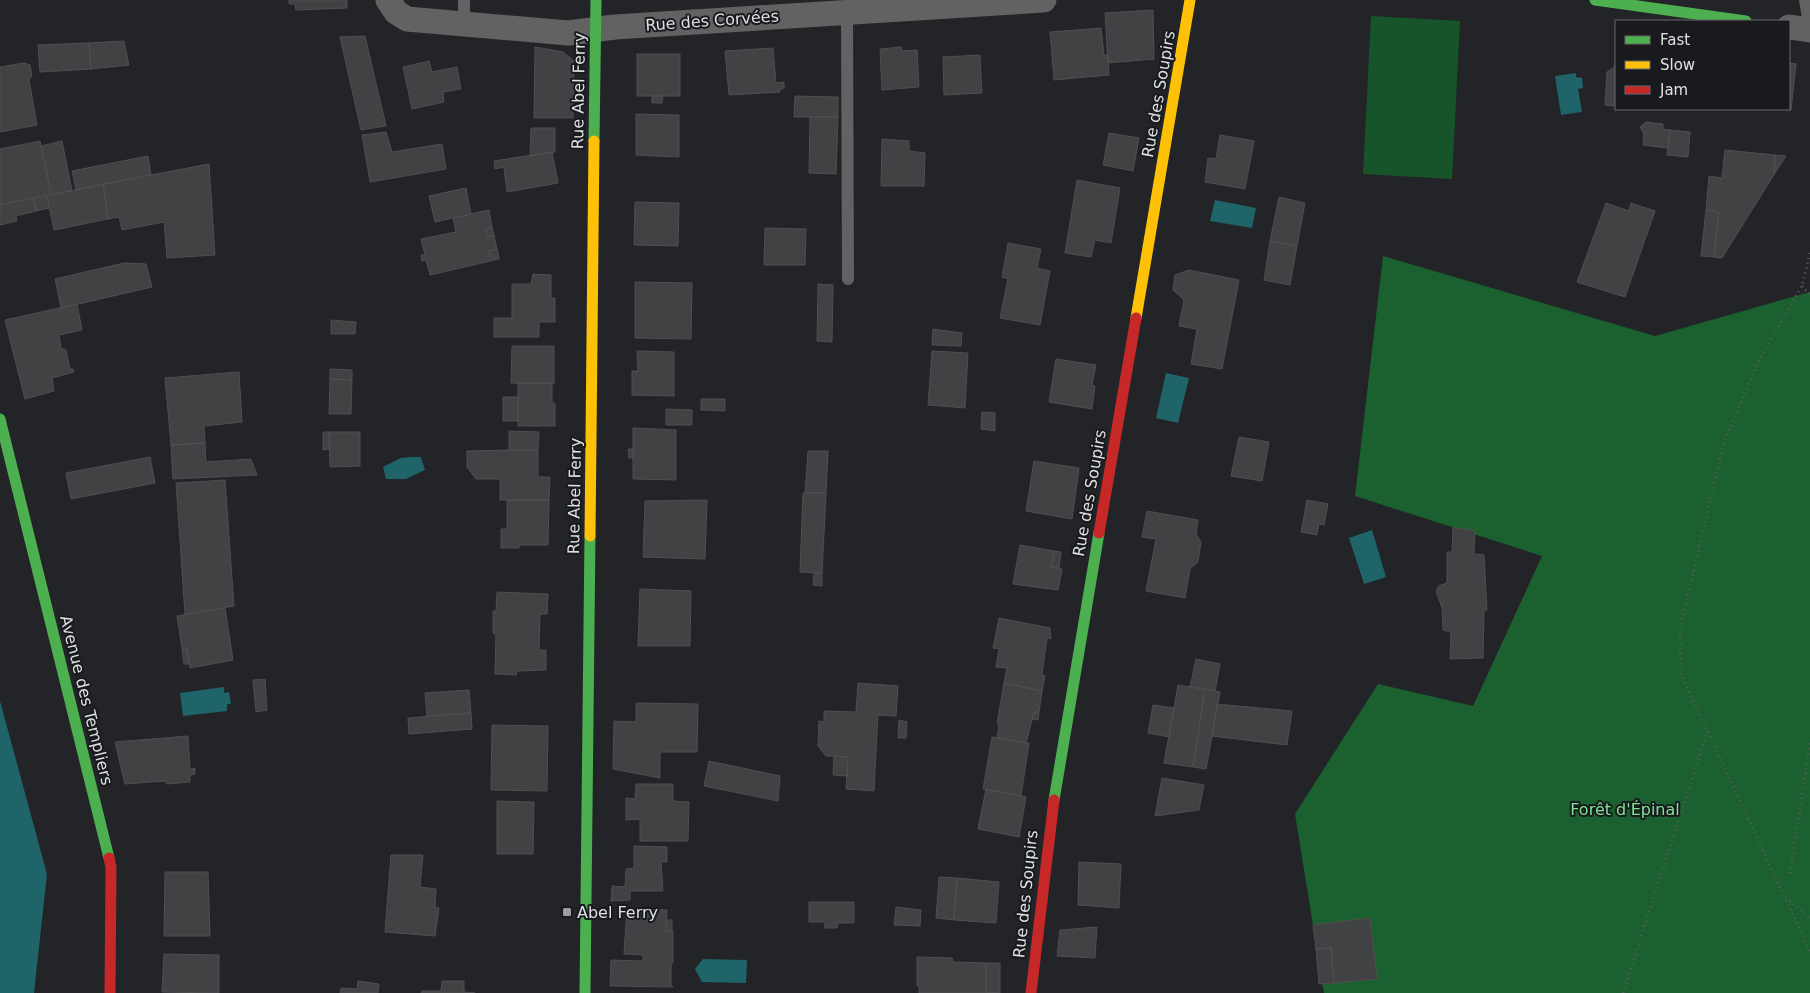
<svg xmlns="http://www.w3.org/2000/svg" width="1810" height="993" viewBox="0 0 1810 993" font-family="'DejaVu Sans',sans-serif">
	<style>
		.green { fill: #185429 }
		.forest { fill: #1a612f }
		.water { fill: #1f6468 }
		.building { fill: #414243; stroke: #4f4f51 }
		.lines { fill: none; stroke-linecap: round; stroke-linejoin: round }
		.path { stroke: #5b5b5d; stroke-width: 3; stroke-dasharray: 1 4; stroke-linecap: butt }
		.lane { stroke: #636262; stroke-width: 12 }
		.street { stroke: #636262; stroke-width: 25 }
		.fast { stroke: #4caf50; stroke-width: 11 }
		.slow { stroke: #ffc107; stroke-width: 11 }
		.jam { stroke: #c62828; stroke-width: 11 }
		.poi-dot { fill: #9c9ea1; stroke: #181a1e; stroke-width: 2 }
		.labels { text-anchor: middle; stroke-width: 4; stroke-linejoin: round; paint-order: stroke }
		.street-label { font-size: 16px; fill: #dee0e3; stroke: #181a1e }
		.park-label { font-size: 16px; fill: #7fe391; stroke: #181a1e }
		.poi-label { font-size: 16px; fill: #dee0e3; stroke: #181a1e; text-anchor: start }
	</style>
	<rect width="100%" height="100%" fill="#222427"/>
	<path class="green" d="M1371,16L1460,21L1452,179L1363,174Z"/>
	<path class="forest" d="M1383,256L1655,336L1810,292V993H1324L1295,814L1378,684L1473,706L1542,556L1355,496Z"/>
	<path class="water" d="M1576,73V77L1582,78L1583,88L1578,89L1582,112L1561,115L1555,76Z
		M1215,200L1256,208L1252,228L1210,221Z
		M1166,373L1189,378L1178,423L1156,418Z
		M411,457H421L425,470L406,479H386L383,467L401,458Z
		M1372,530L1386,577L1364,584L1349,538Z
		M224,687V693L229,692L231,704H227V711L183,716L180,693Z
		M0,701L47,874L34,993H0Z
		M703,959L747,960L746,983L702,982L695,969Z"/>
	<path class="building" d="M289,0H347V8L296,10L295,4H289Z
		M1153,10L1154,59L1108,63L1105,13Z
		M1101,28L1104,55H1108L1109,75L1054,80L1050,32Z
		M365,36L386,126L361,130L340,37Z
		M124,41L129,65L91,69L89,43Z
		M89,43L91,69L40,72L38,45Z
		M535,47L563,52L574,61L573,118H534Z
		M901,47L902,51L917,50L919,87L882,90L880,49Z
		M773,48L776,83L784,82V88L780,89V92L729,95L725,51Z
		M637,54H680V96H637Z
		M980,55L982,93L944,95L943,57Z
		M429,61L432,72L457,67L461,89L443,92L444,102L412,109L403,67Z
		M24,63L30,65L32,76L29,80L37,125L0,132V67Z
		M1789,63L1796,64L1791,110L1783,109H1789Z
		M1616,66V106L1605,105L1607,72Z
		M663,95L662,103H652V96Z
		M795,96L838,97V117H794Z
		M636,114L679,115V157L636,155Z
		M810,117H838L836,174L809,173Z
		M1646,122L1663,124V129L1670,130L1668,148L1643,145L1644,134L1640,127Z
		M531,128H555V152L530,156Z
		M1670,130L1690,132L1688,157L1667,155Z
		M386,132L392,152L442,144L446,169L370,182L362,135Z
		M1109,133L1139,138L1133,171L1103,165Z
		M1220,135L1254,141L1245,189L1205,182L1208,158L1216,159Z
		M882,139L909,141V151L925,153L924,186H881Z
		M40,141L51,194L0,205V149Z
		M62,141L72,191L51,194L41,146Z
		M1725,150L1775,155V173L1722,258L1714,257L1719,212L1706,210L1709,176L1722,178Z
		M552,152L558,183L507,192L504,167L495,169L494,161Z
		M1775,155L1786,156L1775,173L1773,172Z
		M148,156L151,175L76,190L72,171Z
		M209,164L215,255L167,258L164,222L122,230L119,217L108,219L103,184Z
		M1077,180L1120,188L1111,243L1095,240L1091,257L1065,253Z
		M103,184L108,219L54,230L47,196Z
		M466,188L471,214L435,222L429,196Z
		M47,196L49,208L36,211L33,198Z
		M1279,197L1305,203L1297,246L1270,241Z
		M33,198L36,211L16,216L17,221L0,225V205Z
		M635,202L679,203L678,246L634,245Z
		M1606,203L1629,211L1631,203L1655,211L1625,297L1577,282Z
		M489,210L492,227L486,229L487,237L494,235L497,249L489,251L492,259L499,257V259L430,275L426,260L422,261L421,255H425L421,239L456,232L453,218Z
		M1706,210L1719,212L1714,257L1701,256Z
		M492,227L494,235L487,237L486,229Z
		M765,228L806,229L805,265H764Z
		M1270,241L1297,246L1290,285L1264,280Z
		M1008,243L1041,249L1037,268L1050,271L1040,325L1000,318L1008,279L1002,277Z
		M497,249L499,257L492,259L489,251Z
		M124,263L146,264L152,287L61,308L55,279Z
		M1189,270L1239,280L1222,369L1191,364L1197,329L1179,326L1184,300L1173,290L1175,275Z
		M533,274L551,275V298H555V322H539V337H494V318H512V284H531Z
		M635,282L692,283L691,339L635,338Z
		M818,284L833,285L832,342L817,341Z
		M77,304L82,330L59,335L61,348L66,350L70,369H73L74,372L52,378L54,391L25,399L5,320Z
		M331,320L356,322L355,334H331Z
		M933,329L962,333L961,346L932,345Z
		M512,346H554V384L511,383Z
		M637,351L674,352V396L632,395V371H638Z
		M932,351L968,353L965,408L928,405Z
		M1056,359L1096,365L1092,385L1095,386L1092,409L1049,402Z
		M330,369L352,370V380L330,379Z
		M239,372L242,422L204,426L205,443L171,445L165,378Z
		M330,379L352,380L351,414H329Z
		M518,383H552V403H555V426H518Z
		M503,397H518V421H503Z
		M701,399H725V411L701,410Z
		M666,409L692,410V425H666Z
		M982,412L995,413V431L981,429Z
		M633,428L676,430V480L633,479Z
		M509,431L539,432L538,450H509Z
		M323,432H329L330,449L323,450Z
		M329,432H360V466L330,467Z
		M1239,437L1269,442L1262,481L1231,476Z
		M205,443L206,462L251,459L257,475L173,479L171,445Z
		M628,449H633V458H629Z
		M509,450H538V477H550L549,500H500V479H476L467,467V451Z
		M808,451H828L826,493H805Z
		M150,457L155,483L71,499L66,473Z
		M1034,461L1079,468L1072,519L1026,511Z
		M225,480L234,606L185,614L176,483Z
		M803,493H826L822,573L800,572Z
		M507,500H549L548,545H519V548H501V529H507Z
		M707,500L705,559L643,557L645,501Z
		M1307,500L1328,504L1324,525L1319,524L1317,535L1301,532Z
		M1147,511L1198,520L1196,534L1201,542L1198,562L1190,569L1185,598L1146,591L1156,539L1142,537Z
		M1453,527L1475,531L1474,554L1484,555L1487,610H1484L1483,658L1450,659L1451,632L1443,630L1442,608L1436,591L1439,586L1447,583V552H1452Z
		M1020,545L1054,551L1051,567L1062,569L1058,590L1013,584Z
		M1054,551L1061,552L1059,568L1051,567Z
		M814,573H822V586L813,585Z
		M640,589L691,591L690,646H638Z
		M497,592L548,594L547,614H540L539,650H546V670L517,671L516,675L495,674L496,634L493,633V611H496Z
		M225,608L233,660L190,668L187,648H182L177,616Z
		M999,618L1050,628L1051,639L1047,638L1042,675L1045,676L1042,691L1004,683L1007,668L996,667L999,649L993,648Z
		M182,648H187L189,664H184Z
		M1196,659L1220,664L1215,691L1190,687Z
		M265,679L267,710L256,712L253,680Z
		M858,683L898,686L896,716L878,715L874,791L846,789L848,757L826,756L818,746L819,721L824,722V711L856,712Z
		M1004,683L1042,691L1039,712H1034L1026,743L997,738L999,725L997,724Z
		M1178,685L1205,689L1193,767L1164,763Z
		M1205,689L1220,692L1206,769L1193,767Z
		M469,690L471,713L427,716L425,693Z
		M636,703L698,704L697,752H660V778L613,769L614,721L636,722Z
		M1217,704L1292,711L1287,745L1212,736Z
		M1153,705L1174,708L1169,737L1148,733Z
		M1034,712H1039L1038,720L1032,719Z
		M471,713L472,729L409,734L408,718Z
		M899,720L907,722L906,738H898Z
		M492,725L548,726L547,791L491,790Z
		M188,736L190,769L195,768V774L190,775V782L167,784L165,781L125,784L115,742Z
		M992,737L1029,743L1021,796L983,789Z
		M834,756L848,757L847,776L833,775Z
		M709,761L780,776L778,801L704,786Z
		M1162,778L1204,785L1199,810L1155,816Z
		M636,784H673V801L689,802L688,841H640V819L626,820V798L635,799Z
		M986,789L1026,797L1019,837L978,829Z
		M497,801L534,802L533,854H497Z
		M634,846L667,847V862H661L663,891H630V900L611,901L612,886L625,887L626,869L634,868Z
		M391,855H423L420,887L436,889L435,907L439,908L435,936L385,932Z
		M1079,862L1121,864L1119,908L1078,905Z
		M165,872H208L210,936H164Z
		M939,877L957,878L954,920L936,918Z
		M957,878L999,882L996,923L954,920Z
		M809,902H854V923H838L837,928H825L824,922H809Z
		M896,907L921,910L920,926L894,925Z
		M627,909L667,910L666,931H673V963L671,962V985L673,987L610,986L611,960L643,961V955L624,954Z
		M1370,918L1377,979L1334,983L1331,948L1316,949L1313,925Z
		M666,920H672V931H666Z
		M1097,927L1095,958L1057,956L1060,930Z
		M1331,948L1334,983L1319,984L1316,949Z
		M164,954L219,955V993L162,992Z
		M917,957L952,958L953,962L986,963V992L1000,993H919V986H917Z
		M986,963H1000V993L986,992Z
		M358,981L379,984L378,993H340L341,988L357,989Z
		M442,981H464V992L475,993H421L422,991H441Z"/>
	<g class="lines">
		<path class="path" d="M1810,253L1802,286L1759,360L1724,442L1680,628L1681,674L1810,952
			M1802,286L1810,295
			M1790,873L1810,742
			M1786,897L1810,919
			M1623,993L1707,732"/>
		<path class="lane" d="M464,0V22
			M1805,0L1810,30
			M847,12L848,279"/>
		<path class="street" d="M388,0L396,12L407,19L568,33L615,27L1044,0
			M1789,27L1810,30"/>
		<path class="fast" d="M1595,0L1746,21
			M594,141L596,0
			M0,419L109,858
			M1054,800L1099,533
			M585,993L590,536"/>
		<path class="slow" d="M1136,318L1190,0
			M590,536L594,141"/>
		<path class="jam" d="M1099,533L1136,318
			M109,858L111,867L110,993
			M1031,993L1054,800"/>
	</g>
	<rect class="poi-dot" x="562" y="907" width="10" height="10" rx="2.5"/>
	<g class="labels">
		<g class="street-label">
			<text transform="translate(712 20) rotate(-4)" y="6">Rue des Corvées</text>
			<text transform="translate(578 91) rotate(-89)" y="6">Rue Abel Ferry</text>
			<text transform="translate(1158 94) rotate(-80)" y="6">Rue des Soupirs</text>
			<text transform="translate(1089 493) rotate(-80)" y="6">Rue des Soupirs</text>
			<text transform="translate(574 496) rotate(-89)" y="6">Rue Abel Ferry</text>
			<text transform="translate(87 700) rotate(76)" y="6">Avenue des Templiers</text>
			<text transform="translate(1025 894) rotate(-84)" y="6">Rue des Soupirs</text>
		</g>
		<g class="park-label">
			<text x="1625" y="815">Forêt d'Épinal</text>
		</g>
		<g class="poi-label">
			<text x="577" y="918">Abel Ferry</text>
		</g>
	</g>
	<rect x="1615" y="20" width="175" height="90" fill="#181a1e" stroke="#67696d"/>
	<rect x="1625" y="36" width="25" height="8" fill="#4caf50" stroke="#67696d"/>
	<text x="1660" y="45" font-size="15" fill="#dee0e3">Fast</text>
	<rect x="1625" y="61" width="25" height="8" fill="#ffc107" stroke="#67696d"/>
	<text x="1660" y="70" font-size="15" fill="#dee0e3">Slow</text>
	<rect x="1625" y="86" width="25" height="8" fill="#c62828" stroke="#67696d"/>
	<text x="1660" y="95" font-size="15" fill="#dee0e3">Jam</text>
</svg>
